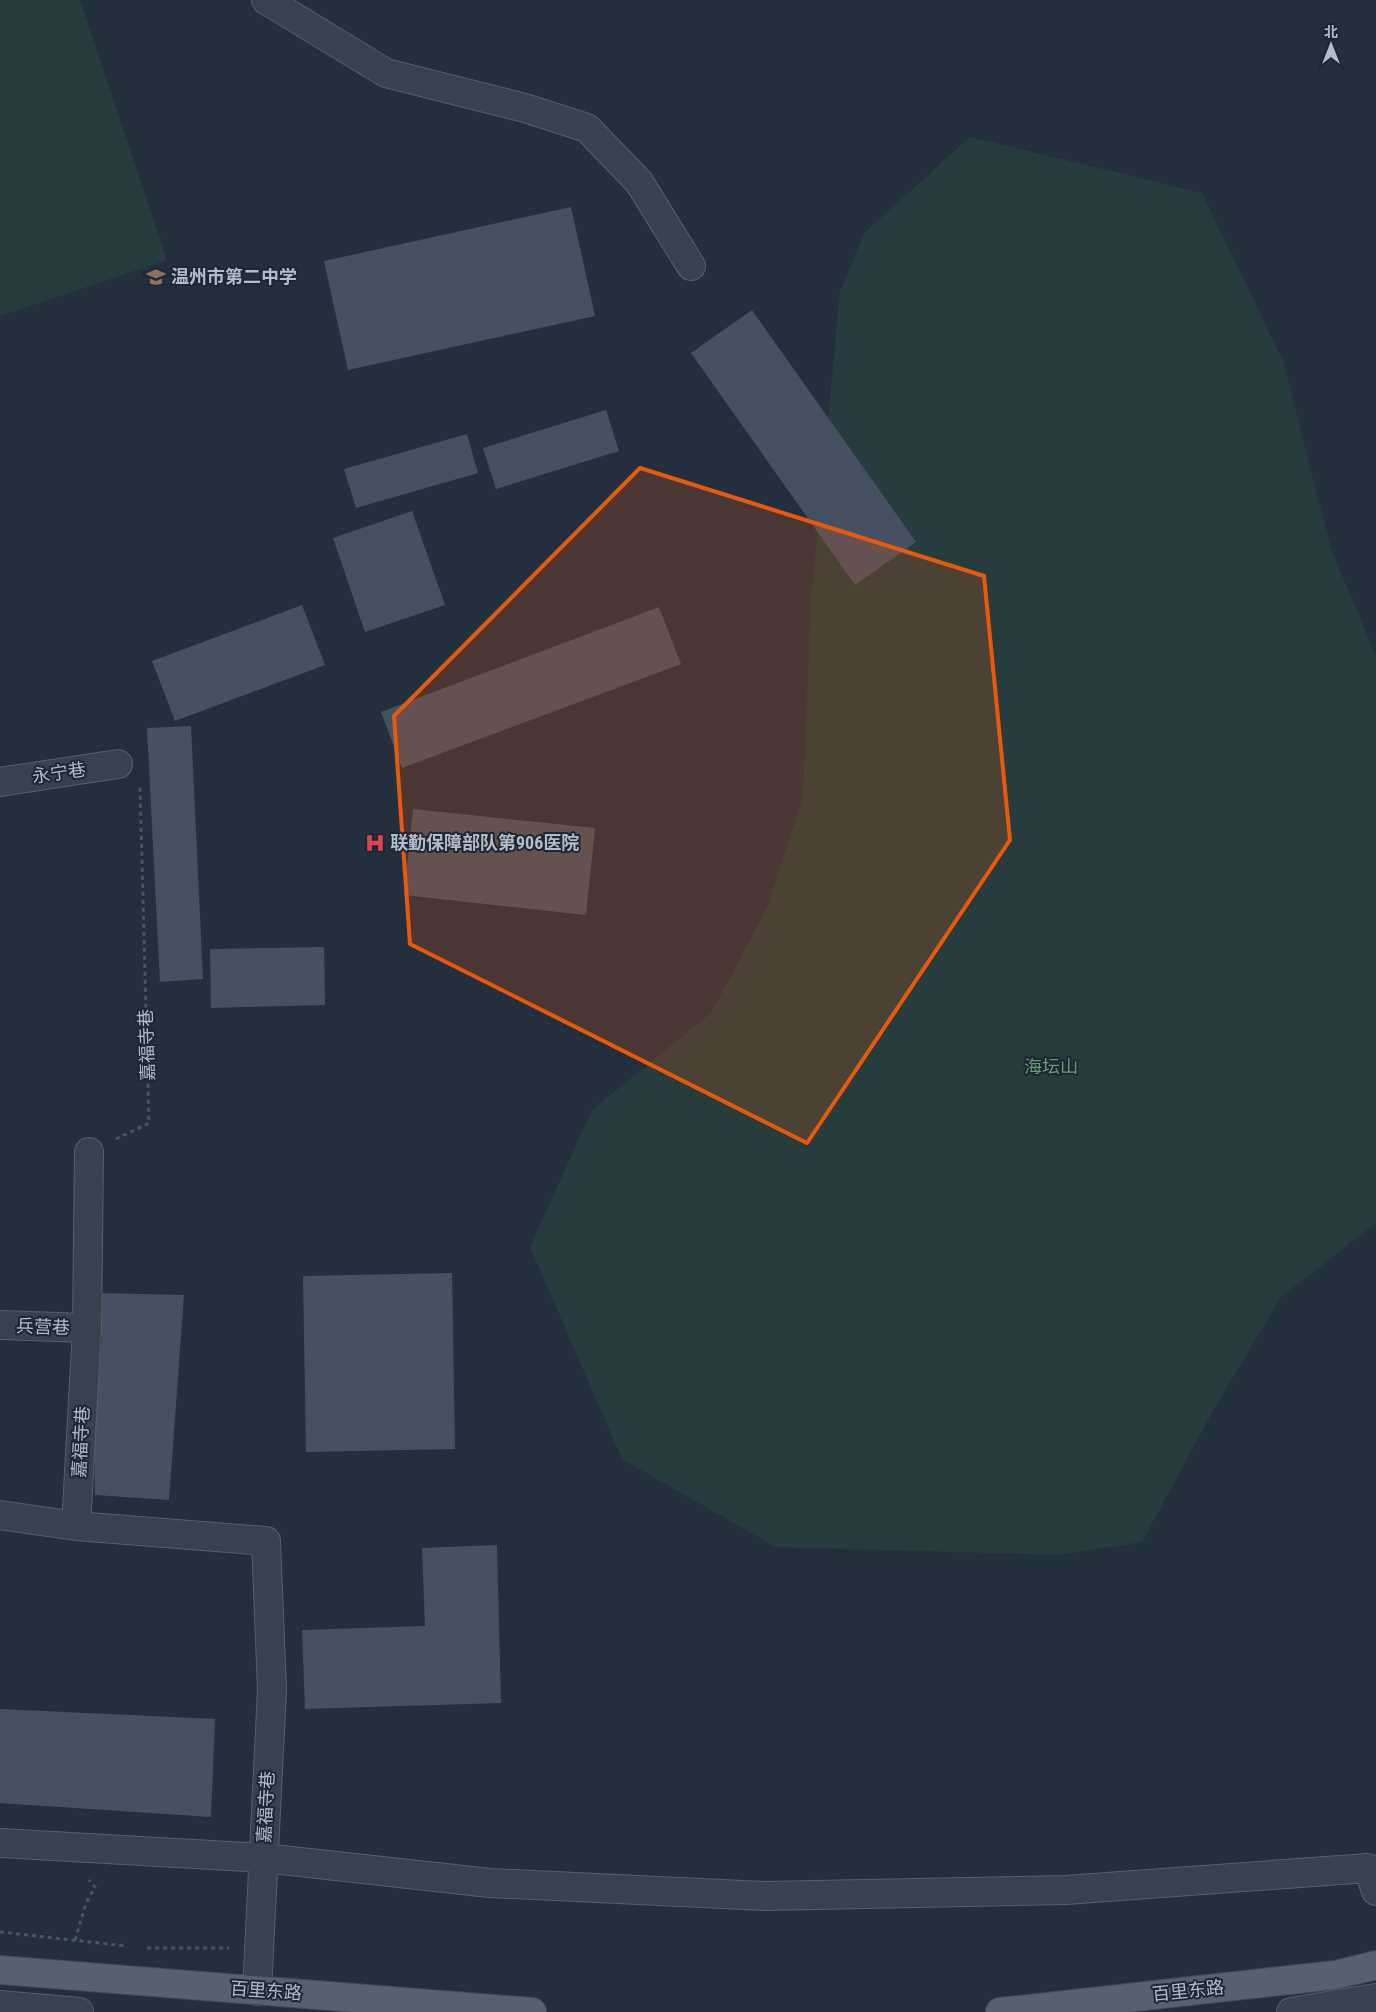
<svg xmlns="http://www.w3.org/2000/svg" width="1376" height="2012" viewBox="0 0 1376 2012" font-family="'Roboto Condensed','Noto Sans SC',sans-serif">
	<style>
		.green { fill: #263c3f }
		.building { fill: #455162 }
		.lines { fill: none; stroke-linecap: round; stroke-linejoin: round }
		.minor-casing { stroke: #565f6c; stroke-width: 30 }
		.major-casing { stroke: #414a57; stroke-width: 30 }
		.path { stroke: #44595c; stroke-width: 3; stroke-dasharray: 4 4; stroke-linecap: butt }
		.minor { stroke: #38414e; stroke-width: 28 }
		.major { stroke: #56606e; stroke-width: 28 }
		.marked { fill: #e8590c; fill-opacity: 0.2; stroke: #e8590c; stroke-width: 4; stroke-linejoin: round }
		.labels { text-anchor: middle; stroke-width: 4; stroke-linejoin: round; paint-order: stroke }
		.poi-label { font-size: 18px; font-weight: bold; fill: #b4bcc9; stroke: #1d2633; text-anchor: start }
		.street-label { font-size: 18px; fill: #b4bcc9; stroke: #1d2633 }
		.park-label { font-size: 18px; fill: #6b9a76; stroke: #1d2633 }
	</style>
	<rect width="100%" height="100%" fill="#242f3e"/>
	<path class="green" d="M0,0H80L167,260L0,316Z
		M970,137L1202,193L1283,361L1331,549L1376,656V1223L1280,1298L1215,1407L1142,1542L1059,1555L776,1547L622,1459L530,1247L592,1110L711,1013L768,906L803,796L811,600L840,292L864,233Z"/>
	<path class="building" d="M571,207L595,316L348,370L324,261Z
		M752,310L916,542L855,585L691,353Z
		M606,410L619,451L496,489L483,448Z
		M467,434L478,473L356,508L344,469Z
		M412,511L445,605L365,632L333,538Z
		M302,605L325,665L175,721L152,661Z
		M659,607L681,664L402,768L381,712Z
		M191,726L203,979L160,982L147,728Z
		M413,809L595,828L586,915L404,895Z
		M324,947L325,1005L211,1008L210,949Z
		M452,1273L455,1449L306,1452L303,1276Z
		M99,1293L184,1295L169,1500L95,1495L93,1385L99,1375L102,1338L96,1330Z
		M497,1545L501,1703L305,1709L302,1630L425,1626L422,1548Z
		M0,1709L215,1719L211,1817L0,1803Z"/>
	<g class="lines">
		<defs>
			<path id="minor" d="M266,0L386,73L525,108L587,128L639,182L691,266
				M0,782L118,764
				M89,1152L87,1328L76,1526L266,1541L272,1690L257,1991
				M0,1325L87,1328
				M0,1515L76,1526
				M0,1843L264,1858L490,1883L764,1896L1066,1890L1368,1868L1376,1891
				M0,2005L79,2012
				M1291,2012L1376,1998"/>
			<path id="major" d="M0,1970L532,2012
				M1000,2012L1335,1975L1376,1965"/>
		</defs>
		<use href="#minor" class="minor-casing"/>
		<use href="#major" class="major-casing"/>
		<path class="path" d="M116,1139L149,1123L140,786
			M0,1932L126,1946
			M75,1940L86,1903L95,1887L89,1880
			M147,1948H229"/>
		<use href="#minor" class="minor"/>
		<use href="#major" class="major"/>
	</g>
	<path class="marked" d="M640,468L984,576L1010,840L807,1143L410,944L394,716Z"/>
	<defs>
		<symbol id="school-bare" viewBox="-9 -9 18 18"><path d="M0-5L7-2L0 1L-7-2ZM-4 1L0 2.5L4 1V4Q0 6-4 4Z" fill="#8d6e63" stroke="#1d2633" stroke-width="2.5" paint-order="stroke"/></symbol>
		<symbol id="hospital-bare" viewBox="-9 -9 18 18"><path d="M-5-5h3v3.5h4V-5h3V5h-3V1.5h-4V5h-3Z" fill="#e0444e" stroke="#1d2633" stroke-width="2.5" paint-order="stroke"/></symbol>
	</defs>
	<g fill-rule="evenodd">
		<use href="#school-bare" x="142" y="263" width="28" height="28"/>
		<use href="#hospital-bare" x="361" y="829" width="28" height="28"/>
	</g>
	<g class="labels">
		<g class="poi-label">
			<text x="171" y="283">温州市第二中学</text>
			<text x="390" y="849">联勤保障部队第906医院</text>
		</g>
		<g class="street-label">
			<text transform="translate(59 773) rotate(-8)" y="6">永宁巷</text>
			<text transform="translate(147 1045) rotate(-92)" y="6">嘉福寺巷</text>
			<text transform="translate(43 1327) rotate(2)" y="6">兵营巷</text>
			<text transform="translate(81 1442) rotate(-87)" y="6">嘉福寺巷</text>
			<text transform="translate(266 1807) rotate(-87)" y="6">嘉福寺巷</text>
			<text transform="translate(266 1991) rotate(4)" y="6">百里东路</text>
			<text transform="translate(1188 1991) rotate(-6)" y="6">百里东路</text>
		</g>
		<g class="park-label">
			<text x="1051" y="1073">海坛山</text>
		</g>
	</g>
	<g transform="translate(1331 45)" stroke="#1d2633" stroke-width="4" paint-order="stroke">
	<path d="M0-4L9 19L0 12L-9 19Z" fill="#b4bcc9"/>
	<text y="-8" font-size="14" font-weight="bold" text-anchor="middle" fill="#b4bcc9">北</text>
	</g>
</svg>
